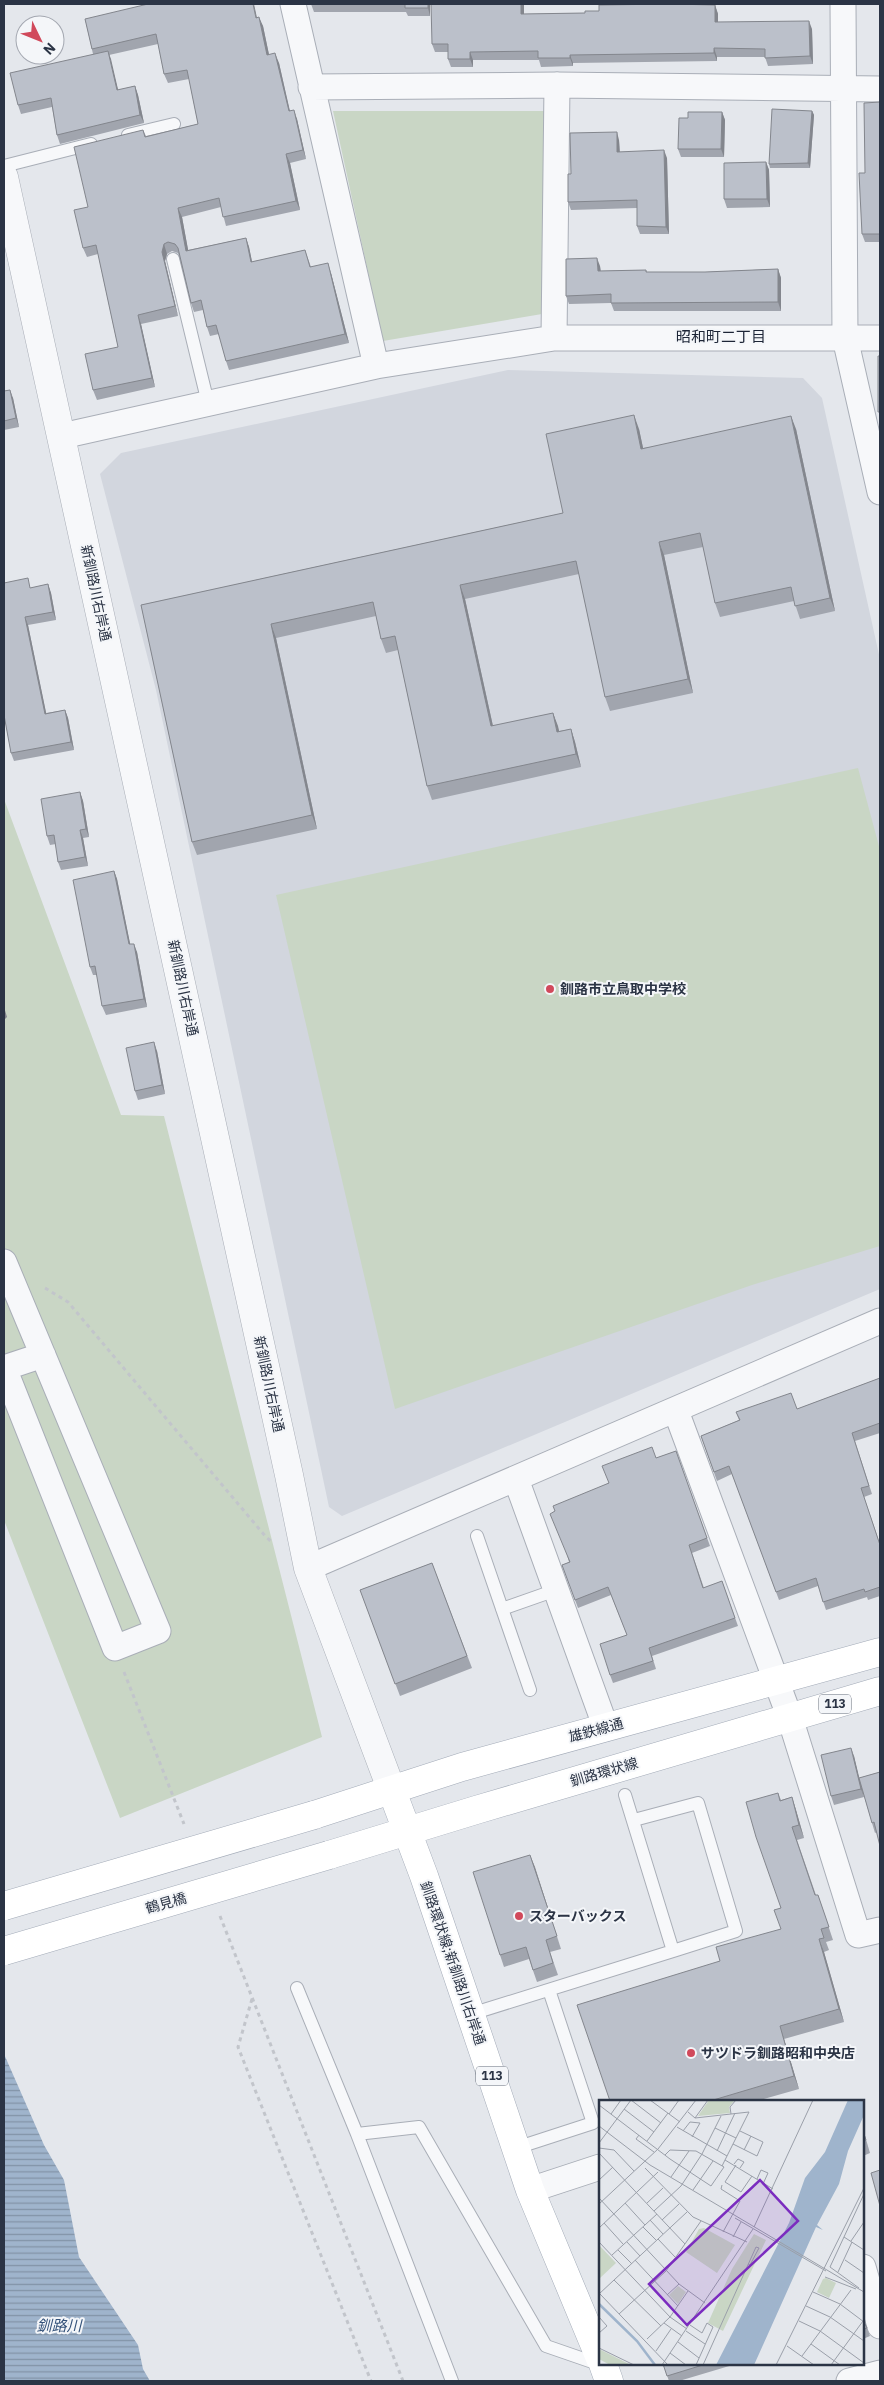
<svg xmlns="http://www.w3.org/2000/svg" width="884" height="2385" viewBox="0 0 884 2385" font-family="'IBM Plex Sans','Noto Sans JP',sans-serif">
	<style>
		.built { fill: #d2d6de }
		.park { fill: #c9d6c5 }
		.water { fill: url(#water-rules) }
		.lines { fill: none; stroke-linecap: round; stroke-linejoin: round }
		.service-casing { stroke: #a9aeb7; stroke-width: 14 }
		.minor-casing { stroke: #a9aeb7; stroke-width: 27 }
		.tertiary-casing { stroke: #a9aeb7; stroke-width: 29 }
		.primary-casing { stroke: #a3abb8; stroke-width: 29 }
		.path { stroke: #c2c5cb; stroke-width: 3; stroke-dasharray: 4 4; stroke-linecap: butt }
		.service { stroke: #f7f8fa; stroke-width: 12 }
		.minor { stroke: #f7f8fa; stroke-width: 25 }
		.tertiary { stroke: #f7f8fa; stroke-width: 28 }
		.primary { stroke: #fff; stroke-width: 28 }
		.primary-bridge-casing { stroke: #a3abb8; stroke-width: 29; stroke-linecap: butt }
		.primary-bridge { stroke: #fff; stroke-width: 28 }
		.wall { fill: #a1a5ae }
		.shaded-wall { fill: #83868d }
		.building { fill: #bbc0ca; stroke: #83868d }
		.poi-dot { fill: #d1495b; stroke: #f4f6f9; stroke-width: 2 }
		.labels { text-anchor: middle; stroke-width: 4; stroke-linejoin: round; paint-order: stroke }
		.shield { fill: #f4f6f9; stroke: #676e7b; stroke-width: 1 }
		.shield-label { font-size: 12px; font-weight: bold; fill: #2b3445 }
		.street-label { font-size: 14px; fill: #2b3445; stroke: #f4f6f9 }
		.poi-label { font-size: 14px; font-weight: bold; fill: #2b3445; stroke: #f4f6f9; text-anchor: start }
		.neighbourhood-label { font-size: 15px; fill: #1d2536; stroke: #f4f6f9 }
		.water-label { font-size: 15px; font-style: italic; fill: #34527a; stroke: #f4f6f9 }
		.inset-river { fill: none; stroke: #9fb4cc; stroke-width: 2.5 }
		.inset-road { fill: none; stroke: #9a9fa9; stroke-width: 1 }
		.view { fill: #7b2cbf; fill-opacity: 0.15; stroke: #7b2cbf; stroke-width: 2.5 }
		.inset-edge { fill: none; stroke: #2b3445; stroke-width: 2.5 }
	</style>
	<defs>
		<pattern id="water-rules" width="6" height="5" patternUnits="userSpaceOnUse" patternTransform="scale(1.25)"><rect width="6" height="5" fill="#9fb4cc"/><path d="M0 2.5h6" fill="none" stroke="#8293a7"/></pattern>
	</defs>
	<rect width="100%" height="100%" fill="#e4e7ec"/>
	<path class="built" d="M508,370L803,378L822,398L880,659V1289L342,1516L329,1507L156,690L100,474L121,453Z"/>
	<path class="park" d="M333,111H545L542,314L383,341Z
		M858,768L880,850V1246L752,1285L395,1409L276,895Z
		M4,799L121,1115L164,1116L322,1737L120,1818L4,1520Z"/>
	<path class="water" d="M4,2054L44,2145L64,2180L79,2257L138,2345L143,2369L150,2381H4Z"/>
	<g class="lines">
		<defs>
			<path id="service" d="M128,135L174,124
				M4,166L91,144
				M173,259L208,403
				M477,1536L530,1690
				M502,1609L556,1590
				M625,1795L673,1951L736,1931L698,1803L634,1820
				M297,1988L357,2134L452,2381
				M471,2014L673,1951
				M357,2134L419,2127L546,2346L601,2365
				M516,2148L593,2123L549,1990"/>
			<path id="minor" d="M293,4L376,366
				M843,4L845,338L880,492
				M311,87L557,85L880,89
				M554,338L557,85
				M62,436L376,366L554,338H880
				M4,1262L158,1631L115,1648L4,1368L43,1355
				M676,1411L790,1718L858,1935L880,1930
				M516,1479L606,1728
				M308,1568L880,1321
				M530,2190L600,2167
				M863,2267L880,2326
				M849,2381L880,2373"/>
			<path id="tertiary" d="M4,177L289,1475L308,1568L392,1791"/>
			<path id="primary" d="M392,1791L424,1876L530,2190L600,2358
				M314,1815L462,1767L880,1652
				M329,1855L476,1810L880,1691
				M603,2364L609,2381"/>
		</defs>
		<use href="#service" class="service-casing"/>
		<use href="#minor" class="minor-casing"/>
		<use href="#tertiary" class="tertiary-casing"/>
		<use href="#primary" class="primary-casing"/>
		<path class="path" d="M45,1288L68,1302L266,1537L273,1543
			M124,1672L184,1824
			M220,1916L403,2381
			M252,1999L238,2047L371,2381"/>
		<use href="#service" class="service"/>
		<use href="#minor" class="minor"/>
		<use href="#tertiary" class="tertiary"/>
		<use href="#primary" class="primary"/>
		<defs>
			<path id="primary-bridge" d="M4,1906L314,1815
				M4,1951L329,1855"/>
		</defs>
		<use href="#primary-bridge" class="primary-bridge-casing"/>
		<use href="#primary-bridge" class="primary-bridge"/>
	</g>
	<path class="wall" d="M311,4H430V16H408L406,12H314Z
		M715,5L718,14V22L812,29L813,64L768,66L765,57H717V61L573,63V66L541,67L539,60H473V67H451L448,59V52H435L432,44L524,14L585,13L599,11Z
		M257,17L263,26L269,55L279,63L290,111L297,119L306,159L290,163L300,210L226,226L221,207L182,217L188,250L246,238L249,247L252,262L305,250L311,267L331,273L349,343L229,370L226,361L219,334L210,336L207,327L203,310L194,312L191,303L178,253L172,251L167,254L165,261L178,316L141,324L155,387L97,400L93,390L118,347L98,254L87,257L83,248L88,207L143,130L146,136L198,124L189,79L168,83L164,74L158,44L109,55L118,90L135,86L138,95L144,123L60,144L57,135L52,107L21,114L18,105L93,54L85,19Z
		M880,102V242H865L862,234L865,173Z
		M812,111L814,115L810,168H770L769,164Z
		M722,112L725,120L724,157H681L678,149L688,118Z
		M619,140L620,152L667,158L669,234H640L637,226V208L571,210L568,202L571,174Z
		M766,162L769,170L770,207L727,208L724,199Z
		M600,266L601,271L646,270L647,272H705L778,269L781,278V311H614L611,303L569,304L566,296Z
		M4,391L13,398L19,427L4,430Z
		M639,429L643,448L796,429L835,611L800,619L794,601L720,617L715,603L703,547L664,555L693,693L610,711L605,697L579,574L465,599L493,726L553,713L559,731L571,729L575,742L581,767L432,800L427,786L398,650L386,653L381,639L376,616L276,638L317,829L197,855L192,842L141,605L563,513Z
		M48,584L51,593L56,620L28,625L46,713L65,710L68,718L74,750L14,761L11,753L4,715L31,588Z
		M80,792L83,801L89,837L83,838L88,866L61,870L58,862L56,844L50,845L47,836Z
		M114,871L117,879L130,944L137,952L147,1007L106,1015L102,1006L97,975H93L90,967Z
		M157,1051L165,1094L138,1100L135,1091Z
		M880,1378V1433L855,1441L872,1494L864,1497L880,1544V1596L868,1600L867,1597L826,1610L818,1586L779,1600L732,1474L717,1481L701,1436L739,1420L736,1412L797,1409Z
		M676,1451L710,1546L692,1553L704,1588L722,1581L738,1626L652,1656L656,1669L613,1683L610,1675L627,1635L611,1595L578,1608L562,1565L569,1562L555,1511L656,1458Z
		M432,1563L472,1668L400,1696L360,1590Z
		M854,1756L859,1778L880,1772L877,1832L875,1833L872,1823L860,1782L864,1797L834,1805L831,1796Z
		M778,1793L781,1800L792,1797L796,1810L804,1838L797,1840L816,1895H818L833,1940L826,1942L829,1950L824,1952L844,2022L784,2039L799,2089L757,2101H610L720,1961L781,1929Z
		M530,1855L561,1949L550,1952L558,1975L537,1982L529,1959L504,1967L500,1955Z
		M863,2129L870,2153L863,2156Z
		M863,2318L870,2336L863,2339Z
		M663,2364H736L679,2381H669Z"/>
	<path class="shaded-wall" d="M253,4H254L259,27L256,18Z
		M428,4H430V16L428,8Z
		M521,4H524V22L521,14Z
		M715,5L718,14V31L715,22Z
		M259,17L263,26L271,64L267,55Z
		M809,21L812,29L813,64L810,56Z
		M714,48L717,57V61L714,53Z
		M108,51L111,59L120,98L117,90Z
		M470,52L473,60V67L470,59Z
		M275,53L279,63L292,121L289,111Z
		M570,55L573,63V66L570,58Z
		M135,86L138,95L144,123L140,115Z
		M294,110L297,119L306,159L303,150Z
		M812,111L814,115L810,168L808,163Z
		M722,112L725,120L724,157L721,149Z
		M617,132L619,140L620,160L617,152Z
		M664,150L667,158L669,234L666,227Z
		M286,154L290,163L300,210L296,201Z
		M766,162L769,170L770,207L767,199Z
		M178,208L182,217L190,260L186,251Z
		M246,238L249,247L254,271L251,262Z
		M164,244L167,254L165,261L178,316L175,306L162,252Z
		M597,258L600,266L601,279L598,271Z
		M328,263L331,273L349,343L345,334Z
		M778,269L781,278V311L778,302Z
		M138,315L141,324L155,387L152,378Z
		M10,390L13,398L19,427L16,418Z
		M634,415L639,429L646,462L641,449Z
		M791,416L796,429L835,611L830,598Z
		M659,542L664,555L693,693L688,679Z
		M48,584L51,593L56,620L53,612Z
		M460,585L465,599L496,740L491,726Z
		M25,617L28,625L48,722L45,714Z
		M271,624L276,638L317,829L312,815Z
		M65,710L68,718L74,750L71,742Z
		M553,713L558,726L562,745L557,732Z
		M571,729L575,742L581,767L576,754Z
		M80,792L83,801L89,837L86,829Z
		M80,830L83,838L88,866L85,857Z
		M114,871L117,879L132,953L129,944Z
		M134,944L137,952L147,1007L144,999Z
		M4,1007L7,1017L4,1020Z
		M154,1042L157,1051L165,1094L162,1085Z
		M851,1748L854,1756L864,1797L861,1789Z
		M792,1797L796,1810L804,1838L799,1825Z
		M530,1855L535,1867L561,1949L557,1936Z
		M819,1939L824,1952L844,2022L839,2009Z
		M780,2026L784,2039L799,2089L794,2076Z"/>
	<path class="building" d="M148,4H253L256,18L259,17L267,55L275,53L289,111L294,110L303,150L286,154L296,201L223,217L219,198L178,208L186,251L246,238L251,262L305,250L310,267L328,263L345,334L226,361L216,325L207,327L201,300L191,303L178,248L175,244L168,242L164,244L162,252L175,306L138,315L152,378L93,390L85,354L118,347L96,245L83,248L74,210L88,207L74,147L143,130L145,137L198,124L187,70L164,74L156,34L92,49L85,19Z
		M405,4H428V8H405Z
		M431,4H521V14L585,13V11H599V5L671,4L715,5V22L809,21L810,56L765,58V49L714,48V53L570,55V58H538V51L470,52V59H448V44H432Z
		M108,51L117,90L135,86L140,115L57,135L51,98L18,105L10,73Z
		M880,102V234H862L859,173H865L864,103Z
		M772,109L812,111L808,163L769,164Z
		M688,112H722L721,149H678L679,118H688Z
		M617,132V152L664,150L666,227L637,226V200L568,202V174H571L570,133Z
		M766,162L767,199H724V163Z
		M597,258L598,271L646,270V272H705L778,269V302L611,303V294L566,296V259Z
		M878,356H880V412H878Z
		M10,390L16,418L4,421V391Z
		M634,415L641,449L791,416L830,598L795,606L791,587L715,603L700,533L659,542L688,679L605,697L576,561L460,585L491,726L553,713L557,732L571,729L576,754L427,786L395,636L381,639L373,602L271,624L312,815L192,842L141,605L563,513L546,434Z
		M28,578L30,588L48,584L53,612L25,617L45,714L65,710L71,742L11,753L4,715V583Z
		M80,792L86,829L80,830L85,857L58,862L54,835L47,836L41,799Z
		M114,871L129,944H134L144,999L102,1006L95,966L90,967L73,880Z
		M154,1042L162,1085L135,1091L126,1048Z
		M880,1378V1423L852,1433L869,1486L861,1488L880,1545V1587L865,1592L864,1589L823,1602L816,1578L776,1592L729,1466L714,1472L701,1436L740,1420L736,1412L791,1393L797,1409Z
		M652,1447L656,1458L676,1451L707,1538L689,1545L703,1588L722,1581L735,1618L649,1648L653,1661L610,1675L600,1644L627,1635L608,1587L575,1600L562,1565L570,1562L550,1514L555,1511L553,1506L609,1483L602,1466Z
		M432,1563L467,1656L395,1684L360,1590Z
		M851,1748L861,1789L831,1796L821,1755Z
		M880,1772V1846L874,1822L872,1823L859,1778Z
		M778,1793L780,1801L792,1797L799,1825L792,1827L815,1895H818L829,1927L821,1929L824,1938L819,1939L839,2009L780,2026L794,2076L710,2101H610L577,2005L720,1961L716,1947L781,1929L774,1910L781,1908L756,1837L746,1802Z
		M530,1855L557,1936L546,1940L553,1963L533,1970L526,1947L500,1955L473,1872Z
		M863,2131L866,2140L863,2141Z
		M880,2170V2206L871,2173Z
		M863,2320L867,2328L863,2329Z
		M663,2364H706L667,2376Z"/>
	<g class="poi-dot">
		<circle cx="550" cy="989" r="5"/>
		<circle cx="519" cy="1916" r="5"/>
		<circle cx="691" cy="2053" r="5"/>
	</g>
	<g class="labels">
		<g class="shield">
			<rect x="819" y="1694.5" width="32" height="19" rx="4"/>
			<rect x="476" y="2066.5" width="32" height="19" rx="4"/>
		</g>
		<g class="shield-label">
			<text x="835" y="1708">113</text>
			<text x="492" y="2080">113</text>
		</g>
		<g class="street-label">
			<text transform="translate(96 593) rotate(78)" y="5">新釧路川右岸通</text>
			<text transform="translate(183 988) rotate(78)" y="5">新釧路川右岸通</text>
			<text transform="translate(269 1384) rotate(78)" y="5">新釧路川右岸通</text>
			<text transform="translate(596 1730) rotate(-15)" y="5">雄鉄線通</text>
			<text transform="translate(604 1772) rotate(-16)" y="5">釧路環状線</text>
			<text transform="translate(166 1903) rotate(-16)" y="5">鶴見橋</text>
			<text transform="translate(453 1963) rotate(71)" y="5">釧路環状線;新釧路川右岸通</text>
		</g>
		<g class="poi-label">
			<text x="560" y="994">釧路市立鳥取中学校</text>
			<text x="529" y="1921">スターバックス</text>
			<text x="701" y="2058">サツドラ釧路昭和中央店</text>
		</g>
		<g class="neighbourhood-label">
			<text x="721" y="342">昭和町二丁目</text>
		</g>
		<g class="water-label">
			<text x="59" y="2331">釧路川</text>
		</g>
	</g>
	<g transform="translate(599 2100)">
		<rect width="265" height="265" fill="#e4e7ec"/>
		<path d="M110,0H136L130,7L131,13L99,16ZM105,128L136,145L118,173L87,152L100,129ZM155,134L167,140L124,231L109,223L133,169ZM0,145L17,163L0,179ZM227,178L237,183L230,198L218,192L224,179ZM79,186L87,192L79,204L70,195ZM0,249L30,264L29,265H11L0,259Z" fill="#c9d6c5"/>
		<path d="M249,0H265V15L249,51L240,84L218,125L224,130L217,127L155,265H117L190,123L206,78L226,52Z" fill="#9fb4cc"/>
		<path class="inset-river" d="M0,204L38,241L56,265"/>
		<path class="inset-road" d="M32,0L62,23M51,0L81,22M0,5L71,59L112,86L125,67L97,51L71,50L66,55M25,9L55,32M89,12L96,18L109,0M12,14L22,0M70,14L80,0M132,14L131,7L137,0M96,18L150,12L123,66M0,26L51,65L265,192M78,27L128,56M116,28L137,38M84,31L91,22L101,23L93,37M40,35L37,39L55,52M48,41L69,13M0,43L32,0M134,44L158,56L164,42L141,31M0,48L15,50L35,71M145,50L152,36M118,51L136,13M0,53L86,144M126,60L174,89M135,64L139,59L145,62L141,68M137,65L126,82L142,92L153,76M46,68L94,117L148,142M72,77L90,51M158,79L162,70L169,73L164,84M0,80L14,67M123,85L122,89L141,101L124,132M94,90L114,61M0,98L80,184L106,203M26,103L46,125M48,103L64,88M0,104L59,49L97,0M55,111L82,86L103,54L122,16M136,118L227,171M51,120L64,134M63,120L80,104M5,123L24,144M44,127L57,140M155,127L214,0M0,128L59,72M134,137L142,122M245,137L265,150M59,139L76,157M252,141L265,122M0,142L71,217L88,229M28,142L41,156M19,150L33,164M13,155L58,114M36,160L79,206M246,160L265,173M239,172L253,142M226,177L257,189M15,180L62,226M260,188L231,167L265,94M214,192L241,204L265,222M0,194L88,112M1,194L69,265M68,195L80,184M207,206L231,217L265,241M20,214L67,171L102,121M0,217L8,226L0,233M200,221L221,231L265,263M65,223L83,236M91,225L103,233L108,223L114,227L97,265M87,231L106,244M48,239L71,217L89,191M79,242L100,258M212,244L241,265M188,246L215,265M0,248L35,265M57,251L72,229M71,253L87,265M203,256L252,190M63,265L154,129M104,265L157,147L160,148L151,165L149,164M177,265L265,88M232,265L264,221"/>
		<path class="view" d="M161,80L199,121L88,225L50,184Z"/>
		<rect width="265" height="265" class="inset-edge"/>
	</g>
	<rect width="884" height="2385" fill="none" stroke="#2b3445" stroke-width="10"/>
	<g transform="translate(40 40) rotate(133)"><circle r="24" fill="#f4f6f9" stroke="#a4a8b1"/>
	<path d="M0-4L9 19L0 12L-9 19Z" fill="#d1495b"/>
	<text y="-8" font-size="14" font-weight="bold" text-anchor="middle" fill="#2b3445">N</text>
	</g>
</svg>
